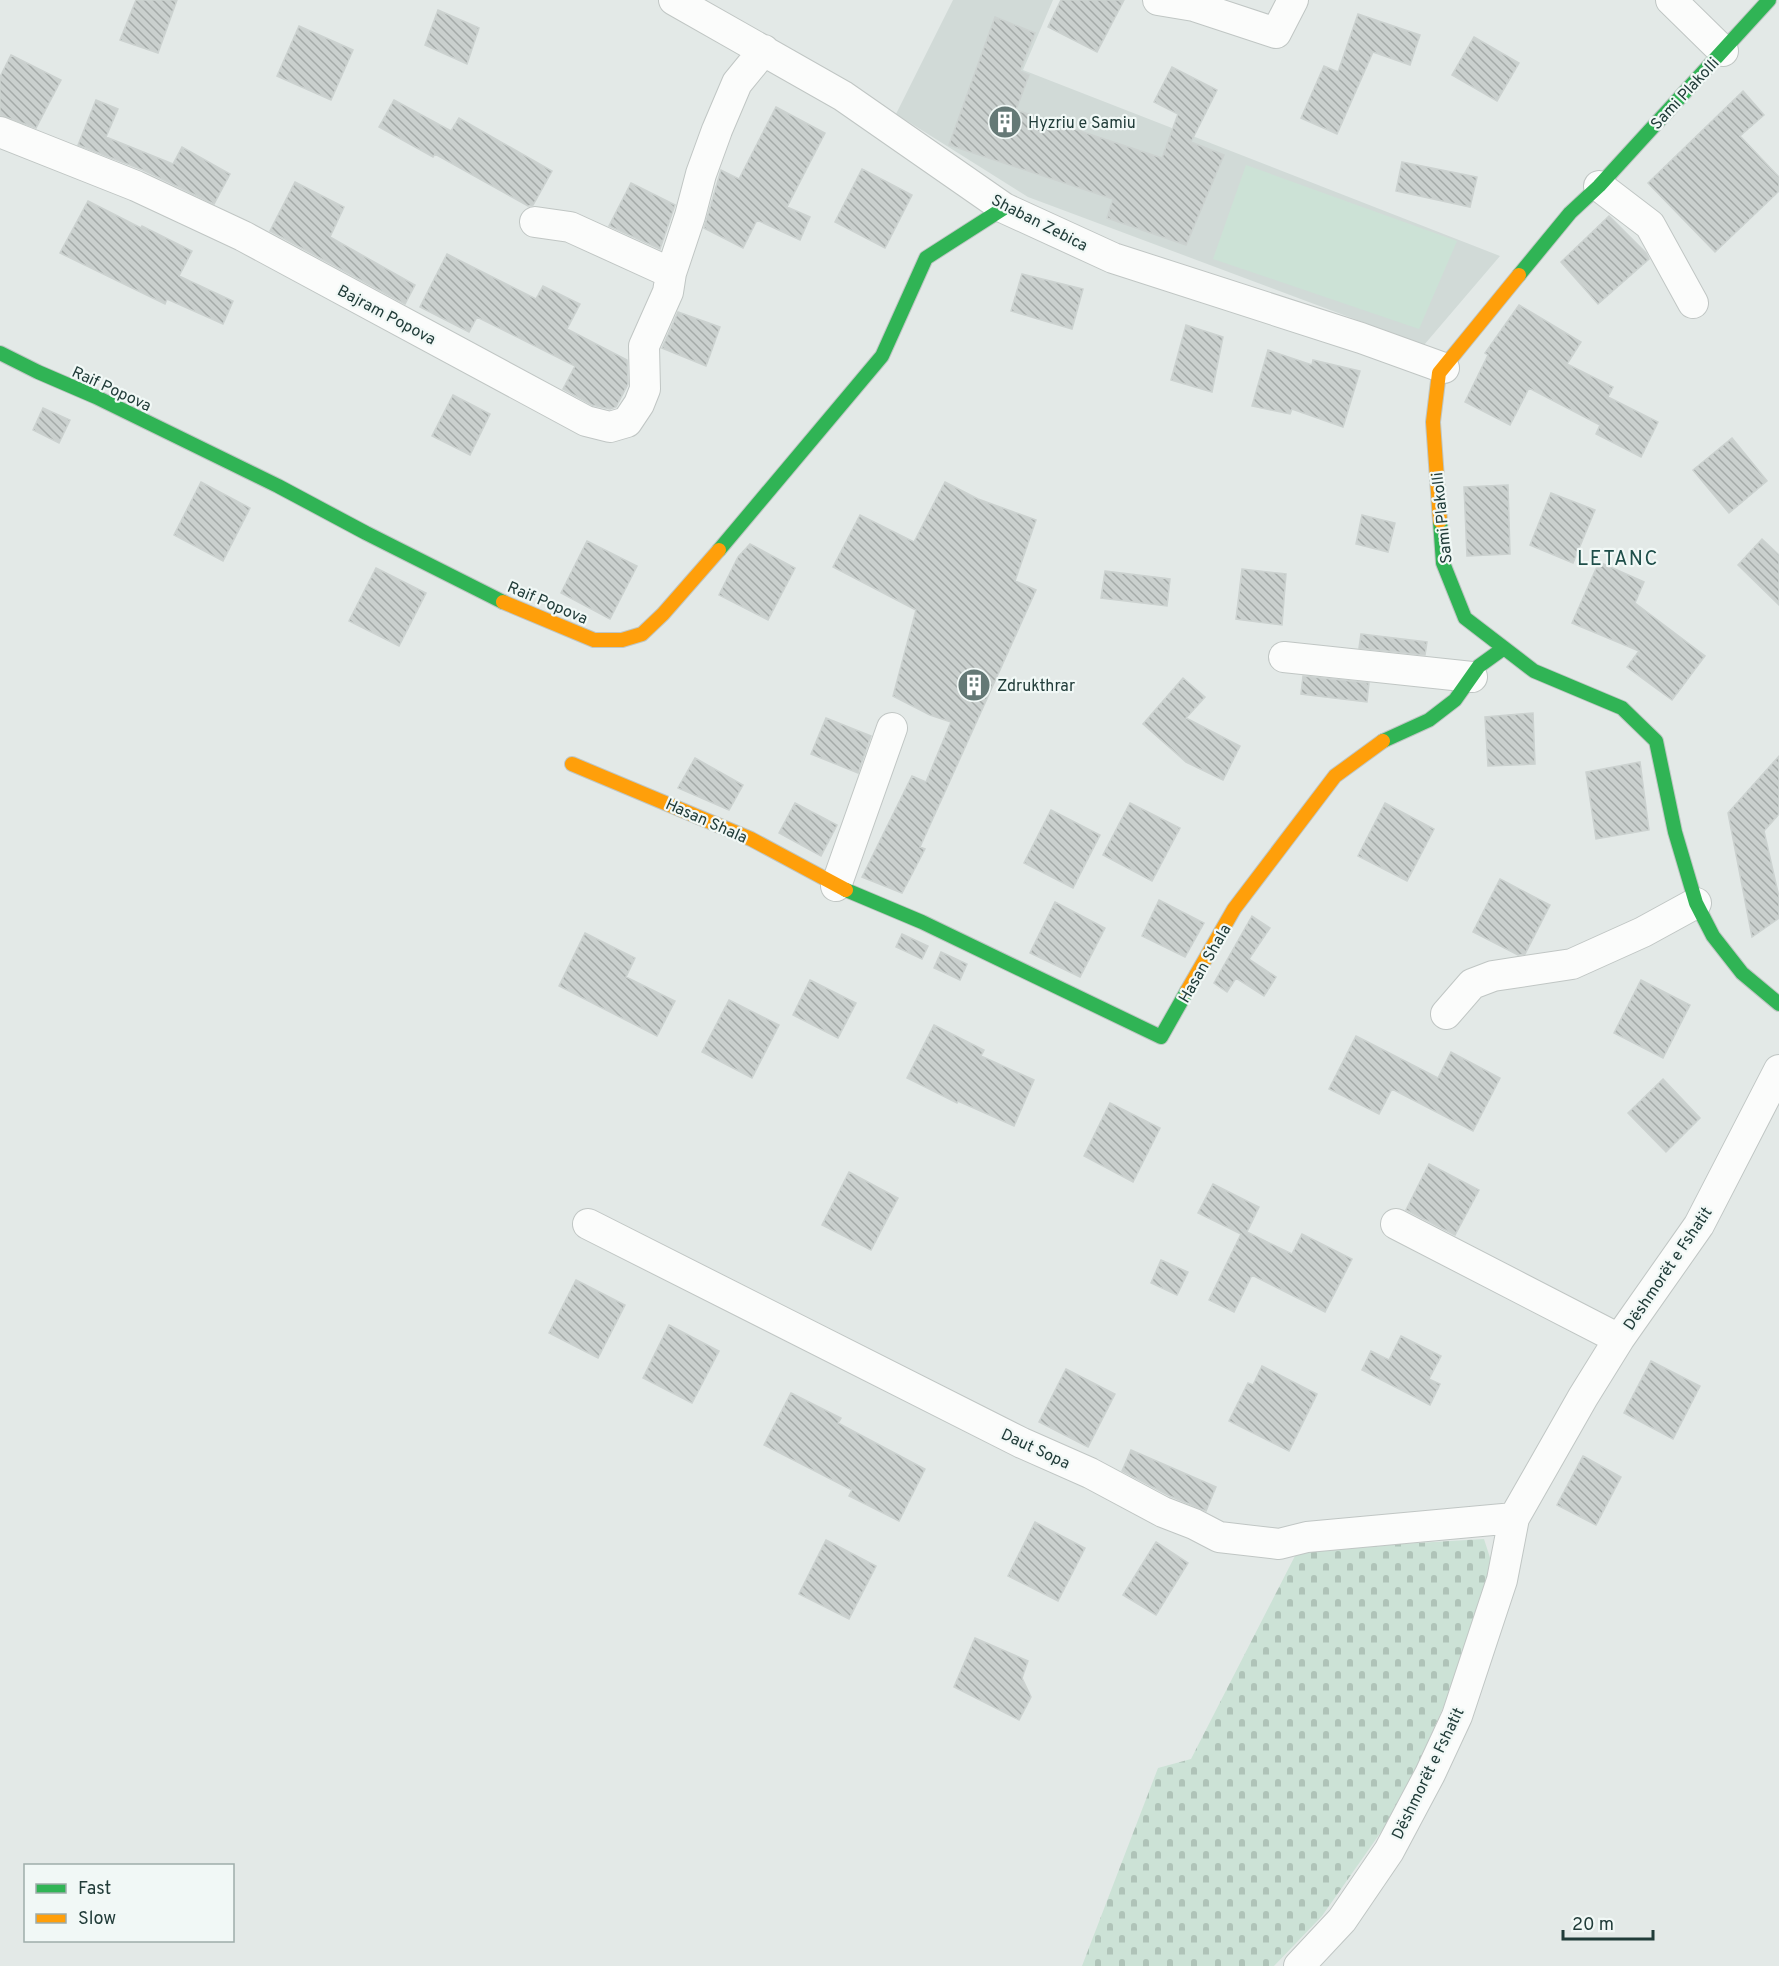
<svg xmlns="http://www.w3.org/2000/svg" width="1779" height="1966" viewBox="0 0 1779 1966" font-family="Overpass,sans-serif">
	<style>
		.built { fill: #d1dad7 }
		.cemetery { fill: url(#cemetery-stones) }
		.garden { fill: #cce2d6 }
		.building { fill: url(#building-back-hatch); stroke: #ccd2d0; stroke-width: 1.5 }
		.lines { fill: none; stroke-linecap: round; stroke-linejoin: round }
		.street-casing { stroke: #c0c6c4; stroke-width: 32 }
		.fast-casing { stroke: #bfc6c4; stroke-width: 16 }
		.slow-casing { stroke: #bfc6c4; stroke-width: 16 }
		.street { stroke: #fbfcfb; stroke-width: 30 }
		.fast { stroke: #30b455; stroke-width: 14 }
		.slow { stroke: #ff9f0a; stroke-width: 14 }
		.labels { text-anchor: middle; stroke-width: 4.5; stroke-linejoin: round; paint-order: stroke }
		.street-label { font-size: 16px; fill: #213c39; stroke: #f1f8f6 }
		.poi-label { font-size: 16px; fill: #213c39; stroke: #f1f8f6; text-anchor: start }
		.quarter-label { font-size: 20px; letter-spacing: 1.5px; fill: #1e4e49; stroke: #f1f8f6 }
	</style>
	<defs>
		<pattern id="cemetery-stones" width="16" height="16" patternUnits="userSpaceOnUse" patternTransform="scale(1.5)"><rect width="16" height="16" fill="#cce2d6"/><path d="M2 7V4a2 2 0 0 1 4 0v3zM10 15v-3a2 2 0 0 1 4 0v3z" fill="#afc3b8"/></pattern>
		<pattern id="building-back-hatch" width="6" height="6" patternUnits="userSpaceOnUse" patternTransform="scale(1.5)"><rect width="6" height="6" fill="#cad0ce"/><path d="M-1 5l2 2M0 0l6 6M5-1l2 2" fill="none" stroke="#a4aaa8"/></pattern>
	</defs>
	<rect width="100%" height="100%" fill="#e3e9e7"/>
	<path class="built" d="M953,0H1053L1023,70L1500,256L1424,345L1028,197L896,114Z"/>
	<path class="cemetery" d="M1484,1539L1492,1564L1466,1656L1400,1805L1322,1916L1274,1966H1082L1158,1768L1191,1759L1298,1550Z"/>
	<path class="garden" d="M1246,165L1457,241L1419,329L1213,259Z"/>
	<path class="building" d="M136,0H177L158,53L120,40Z
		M1061,0H1124L1097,52L1048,27Z
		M438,10L479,28L467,64L425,45Z
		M1358,14L1420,35L1410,65L1373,52L1337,134L1301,118L1324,66L1338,72Z
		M995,17L1035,33L1020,71L1029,75L1016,110L1162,158L1178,114L1154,102L1172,67L1217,90L1191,142L1224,155L1186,245L1107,218L1113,199L949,145Z
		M299,26L353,50L331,100L277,76Z
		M1474,37L1519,63L1497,101L1452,75Z
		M11,55L61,80L36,128L0,115V77Z
		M1743,91L1764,115L1740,136L1779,177V191L1715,252L1648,183Z
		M96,100L118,109L106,137L173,164L182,147L230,174L214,204L143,170L78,145Z
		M394,100L451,131L459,118L552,171L533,205L528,206L435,154L433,157L379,127Z
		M776,107L825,133L787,207L810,217L800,240L757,220L743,248L704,228L721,170L739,179Z
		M1402,162L1477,177L1470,207L1396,191Z
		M862,169L912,195L885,248L835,222Z
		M295,182L344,207L330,237L415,285L405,304L270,231Z
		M631,183L675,205L660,249L609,226Z
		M88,201L141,228L142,226L192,251L179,276L233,301L223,324L167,299L165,304L60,253Z
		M1609,216L1646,253L1649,259L1598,304L1561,262Z
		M447,254L536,299L543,286L580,304L567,329L627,360L628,384L616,407L610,409L592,405L563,389L575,366L477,317L469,332L420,307Z
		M1022,274L1083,289L1072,329L1011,311Z
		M1519,305L1581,342L1567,364L1613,387L1608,397L1658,422L1641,457L1596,434L1600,425L1529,388L1510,425L1465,402L1488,355L1485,353Z
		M678,312L720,327L706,366L662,348Z
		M1186,325L1223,337L1212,392L1171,380Z
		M1268,350L1312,365L1313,360L1360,371L1343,427L1292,409L1290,414L1252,406Z
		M453,395L490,414L470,455L432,436Z
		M43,408L70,420L59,443L33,430Z
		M1732,438L1767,481L1729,513L1693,470Z
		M201,482L250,508L223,561L174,535Z
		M945,482L978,499L1036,520L1015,581L1036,590L920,847L925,849L902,893L862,877L912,776L926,782L951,722L930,715L893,696L916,610L833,567L860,515L914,542Z
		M1508,485L1510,554L1467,556L1464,487Z
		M1551,493L1595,510L1573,563L1530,545Z
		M1362,515L1395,523L1388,552L1356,544Z
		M1762,539L1779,555V605L1738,565Z
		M587,541L637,566L610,619L561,593Z
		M750,544L795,568L768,620L719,595L738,557Z
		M1599,562L1644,582L1635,603L1705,656L1672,700L1627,667L1639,651L1572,623Z
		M376,568L426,593L399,646L349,621Z
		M1242,569L1286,574L1282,625L1236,619Z
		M1105,571L1170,579L1167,606L1101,598Z
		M1361,634L1427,642L1425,655L1359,648Z
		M1303,676L1369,683L1367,702L1301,694Z
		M1183,678L1205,697L1186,718L1240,746L1223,780L1186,762L1143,724Z
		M1533,713L1535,764L1488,766L1485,717Z
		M826,718L871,736L858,773L811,754Z
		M1779,756V814L1764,831L1779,897V918L1752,937L1728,813Z
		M695,758L743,785L729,810L678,788Z
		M1640,762L1649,830L1596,839L1586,772Z
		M795,803L837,825L821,856L779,833Z
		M1130,803L1180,828L1152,881L1103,855Z
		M1385,803L1434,829L1407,881L1358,856Z
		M1051,810L1100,835L1073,888L1024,863Z
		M1500,879L1550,905L1525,954L1518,955L1473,932Z
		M1159,900L1204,923L1185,957L1142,936Z
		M1055,902L1105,928L1080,977L1030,953Z
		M1252,916L1270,928L1249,959L1276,977L1264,996L1236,978L1227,992L1214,983Z
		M585,933L635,958L626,977L675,1001L657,1036L559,986Z
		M902,934L928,946L922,959L896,947Z
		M941,952L967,964L960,980L934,968Z
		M810,980L856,1003L838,1038L793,1015Z
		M1641,980L1690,1005L1663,1058L1614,1033Z
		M729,1000L779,1025L752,1078L702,1052Z
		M934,1025L984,1050L981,1056L1034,1080L1014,1126L958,1101L957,1103L907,1078Z
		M1356,1036L1438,1078L1451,1052L1500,1078L1473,1131L1392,1089L1379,1114L1329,1089Z
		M1663,1079L1700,1118L1666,1152L1628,1113Z
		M1110,1103L1160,1128L1133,1182L1084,1156Z
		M1429,1164L1479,1190L1455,1235L1406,1210Z
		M849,1172L898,1198L871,1250L822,1225Z
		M1213,1184L1259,1207L1247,1232L1292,1254L1302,1234L1352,1259L1325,1312L1252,1275L1234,1312L1209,1300L1241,1234L1198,1213Z
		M1161,1260L1188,1272L1177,1295L1151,1283Z
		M576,1280L625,1305L598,1358L549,1333Z
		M669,1325L719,1351L692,1403L643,1378Z
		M1401,1336L1441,1356L1429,1379L1440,1384L1430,1405L1362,1370L1371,1351L1389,1360Z
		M1651,1361L1700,1386L1673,1439L1624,1413Z
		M1262,1366L1317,1394L1289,1451L1229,1421L1248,1383L1253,1385Z
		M1066,1369L1115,1394L1088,1447L1039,1422Z
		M791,1393L841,1418L838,1423L925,1469L899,1521L849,1496L852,1490L764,1445Z
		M1131,1450L1216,1487L1206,1511L1170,1496L1122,1471Z
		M1583,1456L1621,1477L1596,1525L1557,1505Z
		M1035,1522L1085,1548L1058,1601L1008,1576Z
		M826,1540L876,1566L849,1619L799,1594Z
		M1156,1542L1188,1563L1156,1615L1123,1595Z
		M975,1638L1028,1661L1022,1678L1031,1697L1019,1720L954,1687Z"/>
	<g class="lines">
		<defs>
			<path id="street" d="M674,0L843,96L1004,208L1113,258L1361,338L1444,368
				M1158,0L1194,6L1276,33L1293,0
				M1671,0L1723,51
				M0,132L136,186L243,236L586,421L610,427L627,422L639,404L645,389L644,346L668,292L671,273L690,216L701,174L717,130L737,83L764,50
				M1599,186L1650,225L1693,303
				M535,222L570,227L671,273
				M1284,657L1472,677
				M836,886L892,728
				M1446,1014L1472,984L1493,976L1572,964L1643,932L1696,903
				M588,1224L1022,1443L1090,1473L1163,1512L1194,1524L1219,1537L1279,1544L1307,1537L1514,1518
				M1396,1224L1619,1339
				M1299,1966L1342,1920L1389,1851L1430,1774L1457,1716L1502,1580L1514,1518L1583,1397L1619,1339L1699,1225L1779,1070"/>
			<path id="fast" d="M1519,275L1570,213L1599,186L1769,0
				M0,353L38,372L96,397L278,486L366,533L503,602
				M1440,521L1443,563L1465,618L1534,671L1622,708L1656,741L1675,832L1696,903L1713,936L1742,973L1779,1004
				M719,550L882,356L926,258L1004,208
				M1383,741L1429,720L1455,700L1479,666L1504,648
				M846,890L922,922L1161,1037L1187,991"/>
			<path id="slow" d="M1440,521L1433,422L1439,373L1519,275
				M503,602L594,640H622L642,634L663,614L719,550
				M572,764L751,839L846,890
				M1187,991L1234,909L1335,776L1383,741"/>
		</defs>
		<use href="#street" class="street-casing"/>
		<use href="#fast" class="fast-casing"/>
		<use href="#slow" class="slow-casing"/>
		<use href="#street" class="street"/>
		<use href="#fast" class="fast"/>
		<use href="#slow" class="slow"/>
	</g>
	<defs>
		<symbol id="building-disc" viewBox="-11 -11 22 22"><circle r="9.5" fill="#657976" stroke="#f1f8f6"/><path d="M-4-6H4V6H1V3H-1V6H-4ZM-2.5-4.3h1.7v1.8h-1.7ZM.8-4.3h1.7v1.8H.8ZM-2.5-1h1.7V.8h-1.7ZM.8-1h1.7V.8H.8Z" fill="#fff"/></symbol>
	</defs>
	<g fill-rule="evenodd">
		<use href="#building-disc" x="986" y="103" width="38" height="38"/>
		<use href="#building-disc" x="955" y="666" width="38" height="38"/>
	</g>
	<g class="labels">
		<g class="street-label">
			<text transform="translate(1684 93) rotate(-47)" y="6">Sami Plakolli</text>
			<text transform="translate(1040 222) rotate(27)" y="6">Shaban Zebica</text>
			<text transform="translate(387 314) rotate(28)" y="6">Bajram Popova</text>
			<text transform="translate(112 388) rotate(25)" y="6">Raif Popova</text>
			<text transform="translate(1441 518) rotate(-96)" y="6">Sami Plakolli</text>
			<text transform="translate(548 602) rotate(23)" y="6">Raif Popova</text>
			<text transform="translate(707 820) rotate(24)" y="6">Hasan Shala</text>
			<text transform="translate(1204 963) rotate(-60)" y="6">Hasan Shala</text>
			<text transform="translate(1667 1268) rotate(-56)" y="6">Dëshmorët e Fshatit</text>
			<text transform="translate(1036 1448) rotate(25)" y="6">Daut Sopa</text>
			<text transform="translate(1427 1773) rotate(-64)" y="6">Dëshmorët e Fshatit</text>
		</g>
		<g class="poi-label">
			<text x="1028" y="128">Hyzriu e Samiu</text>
			<text x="997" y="691">Zdrukthrar</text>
		</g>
		<g class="quarter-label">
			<text x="1618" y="565">LETANC</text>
		</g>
	</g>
	<rect x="24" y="1864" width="210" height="78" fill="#f1f8f6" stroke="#9eadaa" stroke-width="1.5"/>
	<rect x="36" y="1884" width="30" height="9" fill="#30b455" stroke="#9eadaa" stroke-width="1.5"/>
	<text x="78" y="1894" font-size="18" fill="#213c39">Fast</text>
	<rect x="36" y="1914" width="30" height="9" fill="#ff9f0a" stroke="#9eadaa" stroke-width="1.5"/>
	<text x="78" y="1924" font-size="18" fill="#213c39">Slow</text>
	<path d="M1563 1930v9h90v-9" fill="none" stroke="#213c39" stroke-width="3"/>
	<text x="1572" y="1930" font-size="18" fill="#213c39" stroke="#f1f8f6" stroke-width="4.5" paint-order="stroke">20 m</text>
</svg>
